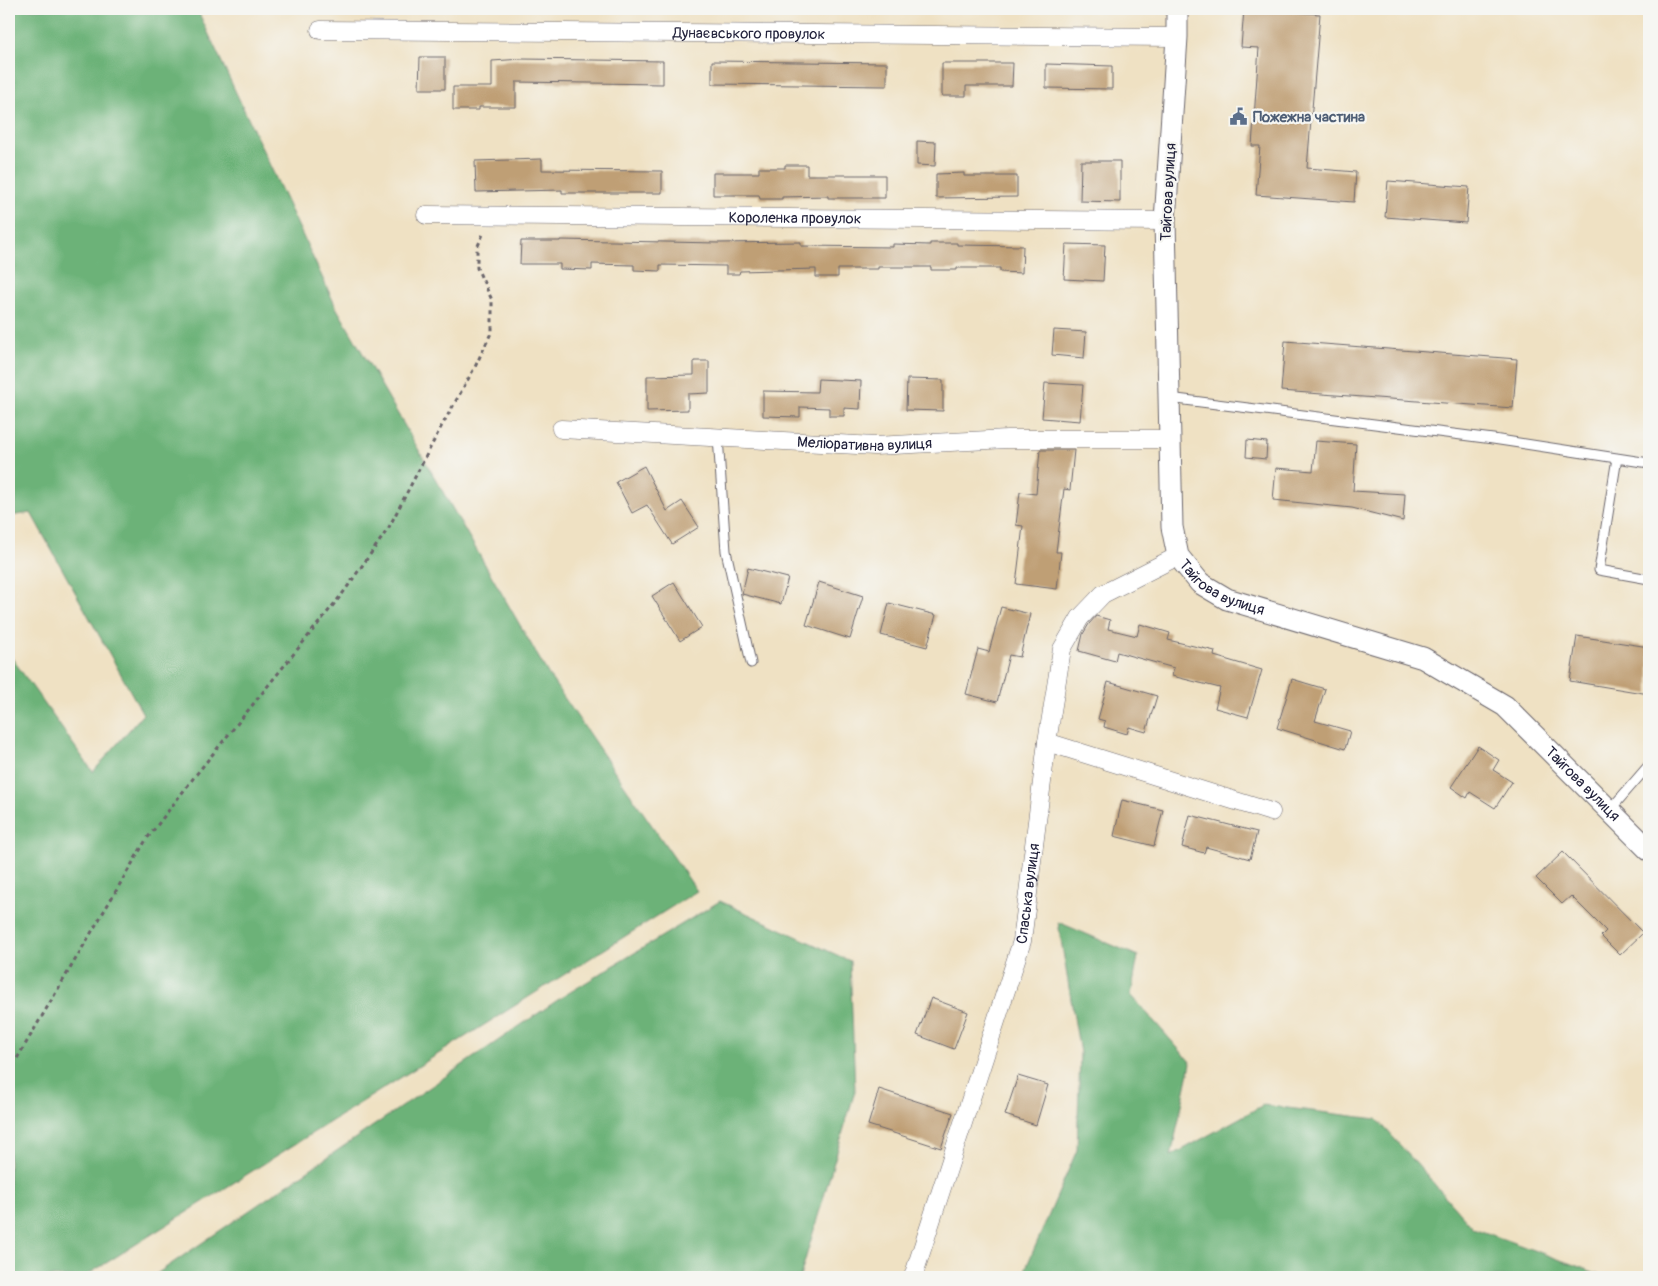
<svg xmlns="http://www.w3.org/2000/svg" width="1658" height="1286" viewBox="0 0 1658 1286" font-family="Pangolin,sans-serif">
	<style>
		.forest { fill: #6cb278; stroke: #476a5a }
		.building { fill: #bf9f75 }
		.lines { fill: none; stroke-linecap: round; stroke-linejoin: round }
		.service-casing { stroke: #6a656b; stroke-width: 11 }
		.minor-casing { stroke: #6a656b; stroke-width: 19 }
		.tertiary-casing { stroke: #6a656b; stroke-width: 23 }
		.path { stroke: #6a656b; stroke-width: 3; stroke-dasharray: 4 4; stroke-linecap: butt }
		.service { stroke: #fff; stroke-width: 9 }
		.minor { stroke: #fff; stroke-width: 18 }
		.tertiary { stroke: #fff; stroke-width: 21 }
		.labels { text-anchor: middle; stroke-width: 4.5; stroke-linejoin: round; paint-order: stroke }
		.street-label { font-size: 15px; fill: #22223b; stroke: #f6f6f2 }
		.service-label { font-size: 15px; font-weight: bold; fill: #4e5e75; stroke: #f6f6f2; text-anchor: start }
	</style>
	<rect width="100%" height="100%" fill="#f6f6f2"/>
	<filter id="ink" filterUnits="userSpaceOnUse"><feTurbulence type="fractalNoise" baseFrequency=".02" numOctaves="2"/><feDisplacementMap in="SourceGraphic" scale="10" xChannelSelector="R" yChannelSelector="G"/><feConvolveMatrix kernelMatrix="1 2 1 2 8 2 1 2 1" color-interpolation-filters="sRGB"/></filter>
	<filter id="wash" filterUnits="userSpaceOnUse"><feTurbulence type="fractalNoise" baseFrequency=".0096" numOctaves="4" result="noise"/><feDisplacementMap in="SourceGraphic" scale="20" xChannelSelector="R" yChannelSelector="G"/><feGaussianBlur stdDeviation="1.12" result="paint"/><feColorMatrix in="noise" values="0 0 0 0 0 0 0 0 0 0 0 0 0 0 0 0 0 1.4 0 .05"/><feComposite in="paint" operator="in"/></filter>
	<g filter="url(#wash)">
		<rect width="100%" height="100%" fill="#efe1c3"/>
		<path class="forest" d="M9,9H197L336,307L550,677L697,891L84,1277H9V654L93,772L143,714L31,513L9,516Z
			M720,901L850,961L855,1091L800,1277H152L562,997Z
			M1058,922L1138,956L1131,995L1191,1063L1171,1156L1263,1105L1377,1119L1473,1228L1607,1277H1022L1077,1150L1080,1053Z"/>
		<g id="blocks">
			<path class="building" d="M1244,9L1320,14L1307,168L1356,172L1354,202L1256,195L1260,146H1252L1259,48L1241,47Z
				M420,57H445V89H419Z
				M522,59L663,61V84L516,82V107H479V110H453V87H492V61Z
				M712,61L887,63V86L712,84Z
				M942,63H1013L1012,86H966V96H942Z
				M1046,64L1112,66V89L1046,88Z
				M917,141L936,142L935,166L917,165Z
				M542,159V170L662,171V193H562V190L476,192L475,161Z
				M1081,161H1120V202L1080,201Z
				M785,165H807V175H885V198H828V196L782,197V199H760L759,195H713V173H759V168H785Z
				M964,173V176H1017V197L936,198V174Z
				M1388,181L1469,187L1466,223L1385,217Z
				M560,240L718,243L801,242V246L893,247V244L930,245V243H957V245L1023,246L1022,273L1000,272V268H957V270H931V267H878V269H838V277H816V269L740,271L739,274H726V266L660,265V271L634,270V265L592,264V270L560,269V264H520L521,241H560Z
				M1066,244L1105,245L1103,281L1064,279Z
				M1054,330L1086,332L1084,358L1052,355Z
				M1285,341L1517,359L1513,408L1281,391Z
				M694,361H709V393L688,394V410L647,411V376L694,375Z
				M818,379L861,381L860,409L844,408V416H829V408L800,407V417L763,416V391L817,392Z
				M907,379L943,380V411L906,410Z
				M1045,383L1083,385L1080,421L1042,418Z
				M1247,440L1267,442L1266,459L1246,457Z
				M1316,441L1356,444L1353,491L1405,494L1403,521L1352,508L1273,500L1276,468L1313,471Z
				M1040,450H1074L1070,490L1064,489L1056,552H1061L1057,589L1016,584L1023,526L1016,525L1020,492L1036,494Z
				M644,466L667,511L682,501L699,527L672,544L647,505L632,513L616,482Z
				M748,568L788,578L781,604L742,594Z
				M674,582L702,627L680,641L652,596Z
				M819,582L863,596L850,639L806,625Z
				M889,603L936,615L927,647L881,635Z
				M1001,607L1030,614L1020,657L1009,655L997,702L966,694L978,649L989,652Z
				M1096,616L1110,620L1108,629L1137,636L1140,624L1170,633L1168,640L1215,651L1214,656L1262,670L1248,717L1215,708L1220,688L1172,676L1174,668L1117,652L1115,661L1079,651L1083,634L1089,624Z
				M1577,636L1649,647V694L1570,681Z
				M1292,679L1325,689L1315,721L1350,731L1345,749L1277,728Z
				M1108,682L1157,696L1146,732L1129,727L1127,734L1104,727L1105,721L1098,719Z
				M1478,746L1499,760L1493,770L1512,782L1495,808L1470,792L1467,798L1451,787Z
				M1122,800L1163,810L1154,846L1114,836Z
				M1190,815L1257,832L1250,859L1206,847L1204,853L1182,847Z
				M1563,852L1643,933L1620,955L1601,936L1606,931L1571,896L1562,904L1536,878Z
				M931,998L968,1012L954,1049L917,1035Z
				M1018,1076L1048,1085L1036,1125L1005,1115Z
				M879,1089L953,1113L941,1148L868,1125Z"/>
		</g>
	</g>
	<g filter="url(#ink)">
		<use href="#blocks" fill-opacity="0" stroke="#6a656b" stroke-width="1"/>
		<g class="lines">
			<defs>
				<path id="service" d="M1169,398L1493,439L1649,463
					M718,437L726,551L751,663
					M1617,458L1599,570L1649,579
					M1610,810L1649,765"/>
				<g id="minor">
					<path id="s1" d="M320,30L1177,37"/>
					<path id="s2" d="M426,215L1165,221"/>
					<path id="s3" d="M561,429L875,446L1007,439H1169"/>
					<path d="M1047,742L1271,812"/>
					<path id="s4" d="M913,1277L1022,941L1047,742L1062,649L1080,618L1103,594L1178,556"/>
				</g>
				<g id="tertiary">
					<path id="s5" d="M1177,9V37L1165,221L1172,527L1178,556L1200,583L1227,599L1423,658L1505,706L1649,850"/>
				</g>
			</defs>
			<use href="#service" class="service-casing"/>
			<use href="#minor" class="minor-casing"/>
			<use href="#tertiary" class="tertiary-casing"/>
			<path class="path" d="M9,1072L146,840L195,776L343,593L388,529L440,429L475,367L492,331V300L477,268V248L484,232"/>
			<use href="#service" class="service"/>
			<use href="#minor" class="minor"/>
			<use href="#tertiary" class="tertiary"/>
		</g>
	</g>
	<defs>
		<symbol id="civic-bare" viewBox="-9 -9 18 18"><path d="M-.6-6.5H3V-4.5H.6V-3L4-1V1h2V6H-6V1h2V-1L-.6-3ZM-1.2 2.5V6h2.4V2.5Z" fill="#5c6f8a" stroke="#f6f6f2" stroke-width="2.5" paint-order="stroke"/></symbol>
	</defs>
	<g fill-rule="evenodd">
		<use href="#civic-bare" x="1226" y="104" width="25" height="25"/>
	</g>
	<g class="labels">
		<g class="street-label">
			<text dy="5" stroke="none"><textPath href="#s1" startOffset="429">Дунаєвського провулок</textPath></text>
			<text transform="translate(1168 192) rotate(-87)" y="5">Тайгова вулиця</text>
			<text dy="5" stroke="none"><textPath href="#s2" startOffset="369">Короленка провулок</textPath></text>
			<text dy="5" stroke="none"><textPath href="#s3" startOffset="304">Меліоративна вулиця</textPath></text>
			<text dy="5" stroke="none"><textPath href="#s5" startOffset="604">Тайгова вулиця</textPath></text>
			<text dy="5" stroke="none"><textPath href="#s5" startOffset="1024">Тайгова вулиця</textPath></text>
			<text dy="5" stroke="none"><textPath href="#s4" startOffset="401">Спаська вулиця</textPath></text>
		</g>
		<g class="service-label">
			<text x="1253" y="122">Пожежна частина</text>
		</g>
	</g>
	<rect width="1658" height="1286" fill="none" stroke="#f6f6f2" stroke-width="30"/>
</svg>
